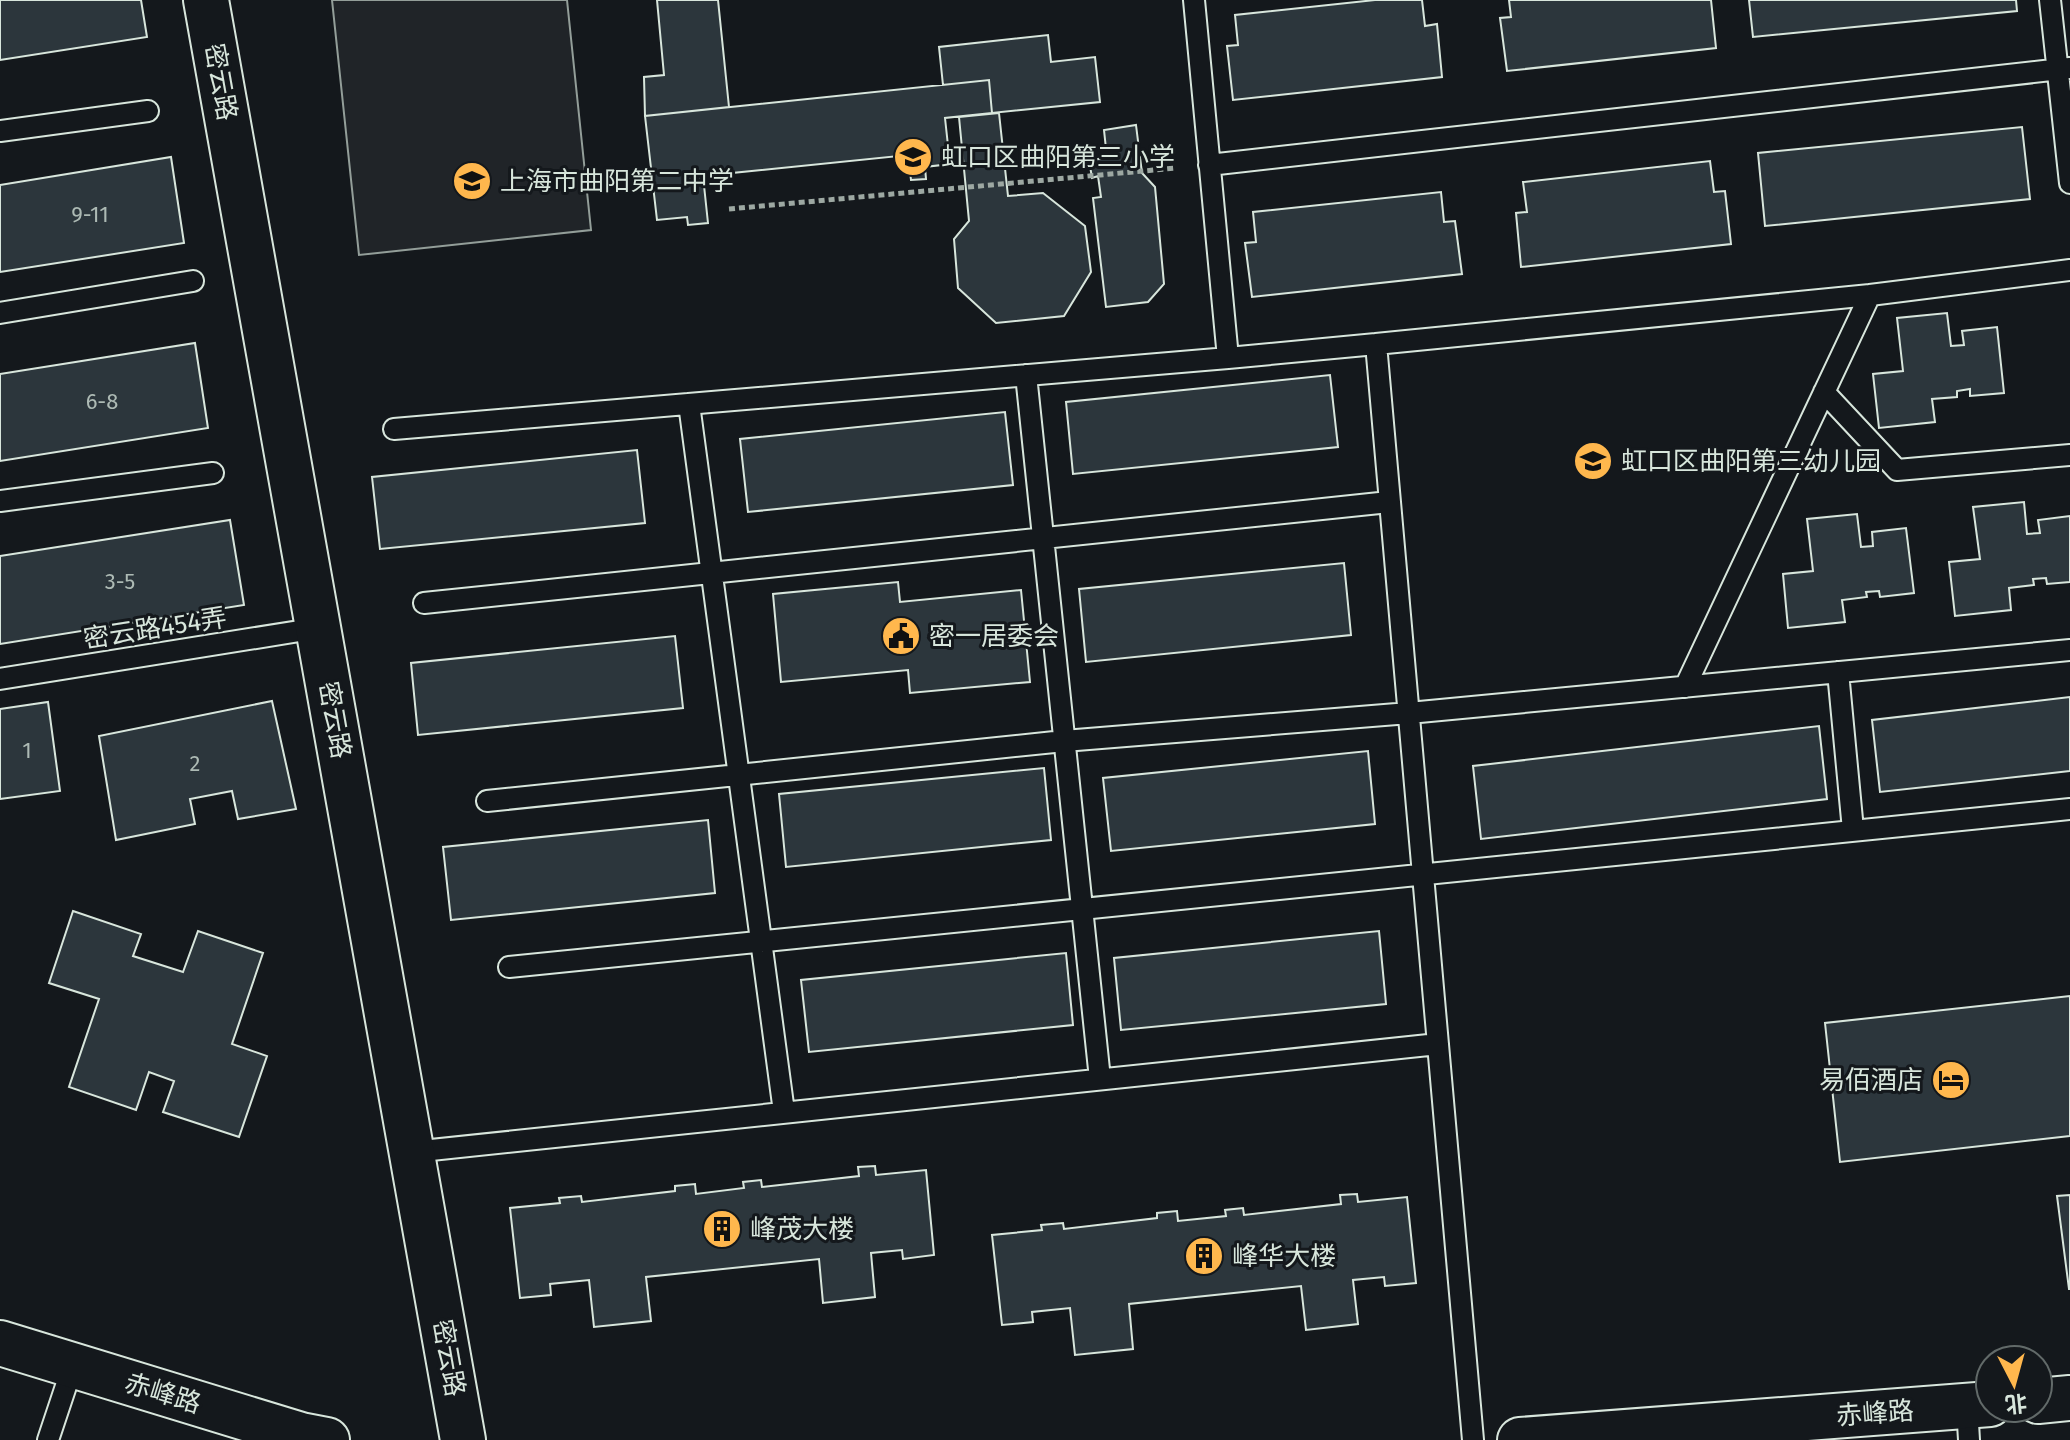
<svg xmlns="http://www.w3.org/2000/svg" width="2070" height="1440" viewBox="0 0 2070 1440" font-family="'Fira Sans','Noto Sans SC',sans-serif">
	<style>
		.green { fill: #202428; stroke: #939e99; stroke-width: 2 }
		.building { fill: #2c363c; stroke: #d8e6dc; stroke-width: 2 }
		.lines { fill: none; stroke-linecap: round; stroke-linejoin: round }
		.lane-casing { stroke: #d8e6dc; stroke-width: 24 }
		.secondary-casing { stroke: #d8e6dc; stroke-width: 48 }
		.path { stroke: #9da8a2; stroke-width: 5; stroke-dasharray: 6 4; stroke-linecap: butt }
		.lane { stroke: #14181c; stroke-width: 20 }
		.secondary { stroke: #14181c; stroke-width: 44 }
		.labels { text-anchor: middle; stroke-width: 6; stroke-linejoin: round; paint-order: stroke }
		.number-label { font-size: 22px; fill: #adbab4 }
		.street-label { font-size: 26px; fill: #d8e6dc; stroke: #14181c }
		.poi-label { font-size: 26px; fill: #d8e6dc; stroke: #14181c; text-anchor: start }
	</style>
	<rect width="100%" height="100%" fill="#14181c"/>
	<path class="green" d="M332,0H567L591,230L359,255Z"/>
	<path class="building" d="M0,0H141L147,37L0,60Z
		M657,0H718L729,107L645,116L644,77L664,75Z
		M1375,0H1422L1425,26L1437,24L1442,77L1233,100L1227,46L1238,45L1235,15Z
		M1509,0H1711L1716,48L1507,71L1500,18L1511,17Z
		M1749,0H2016L2017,11L1753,37Z
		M1048,35L1051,62L1095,57L1100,102L992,113L989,80L943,85L939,47Z
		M989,80L992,113L945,118L950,164L925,167L926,179L911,180L908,155L703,176L708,223L688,225L687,217L657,220L645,116Z
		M999,113L1008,196L1043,193L1085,226L1091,272L1064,316L996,323L958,288L954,239L969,221L959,117Z
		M1136,125L1142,173L1155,187L1164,284L1148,302L1106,307L1093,198L1101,197L1098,176L1092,178L1089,160L1107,158L1104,130Z
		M2022,127L2030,199L1765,226L1758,153Z
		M171,157L184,243L0,272V185Z
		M1710,161L1714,192L1725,191L1731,244L1521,267L1516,213L1527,212L1523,182Z
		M1441,192L1444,222L1455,221L1462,274L1252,297L1245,243L1256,242L1253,212Z
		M1947,313L1951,346L1964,345L1962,331L1997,327L2004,393L1970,396V389L1957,391V397L1932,399L1935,422L1879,428L1873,374L1903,371L1897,318Z
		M195,343L208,428L0,461V374Z
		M1330,375L1338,447L1073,474L1066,402Z
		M1005,412L1013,485L748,512L740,439Z
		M637,450L645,523L380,549L372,477Z
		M2024,502L2027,534L2040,533L2038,520L2070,516V582L2047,584L2046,578L2033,579L2034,585L2009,588L2011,610L1955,616L1949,562L1980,559L1973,507Z
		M1857,514L1861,547L1873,546L1872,532L1906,528L1914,593L1880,597L1879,591L1866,592L1867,597L1842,600L1845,622L1788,628L1783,574L1813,571L1807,519Z
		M230,520L244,605L0,644V556Z
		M1344,563L1351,635L1086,662L1079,589Z
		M898,582L900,602L1021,590L1030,682L910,693L908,670L781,682L773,594Z
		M675,636L683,708L418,735L411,663Z
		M2070,697V771L1880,792L1872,720Z
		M272,701L296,809L238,819L232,791L190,799L195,824L116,840L99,736Z
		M48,702L60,791L0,799V709Z
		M1819,726L1827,799L1481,839L1473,766Z
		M1368,751L1375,824L1111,851L1103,778Z
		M1044,768L1051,840L786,867L779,794Z
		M708,820L715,893L451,920L443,847Z
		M73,911L141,934L133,956L183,972L198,931L263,953L232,1044L267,1056L239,1137L163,1112L174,1081L149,1072L136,1110L69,1087L99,999L49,983Z
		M1379,931L1386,1004L1121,1030L1114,958Z
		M1066,953L1073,1025L809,1052L801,980Z
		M2070,996V1136L1840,1162L1825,1023Z
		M875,1166L876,1175L926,1170L934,1255L903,1259L902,1250L871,1253L875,1297L823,1303L819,1259L646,1277L651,1321L594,1327L589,1280L550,1284L551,1295L520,1298L510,1208L560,1203L559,1198L581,1196L582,1202L675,1191V1186L695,1184L696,1194L744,1188L743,1182L761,1180L762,1187L859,1176L858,1167Z
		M1357,1194L1358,1202L1407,1197L1416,1283L1385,1286L1384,1277L1353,1280L1358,1324L1306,1330L1301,1286L1129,1304L1133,1349L1075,1355L1070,1308L1032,1312L1033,1322L1002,1325L992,1235L1042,1230L1041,1225L1063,1223L1064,1229L1157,1218V1213L1177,1211L1178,1221L1226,1216L1225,1210L1243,1208L1244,1215L1341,1204L1340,1195Z
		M2070,1195V1289H2069L2057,1196Z"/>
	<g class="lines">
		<defs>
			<path id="lane" d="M1194,0L1228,358L1376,344L1473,1440
				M2050,0L2070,183
				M0,131L148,111
				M1209,165L2070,68
				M1870,295L2070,270
				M0,313L193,281
				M1376,344L1870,295L1685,687
				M1026,375L1100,1079
				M1824,392L1897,470L2070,455
				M689,404L784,1112
				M394,429L1228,358
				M0,501L213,473
				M424,603L1389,502
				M1838,672L1853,830
				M0,679L318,628
				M487,801L1064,741L1409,713L2070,650
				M509,967C1029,915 1549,859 2070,809
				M412,1152L1438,1044
				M1967,1406L1969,1440
				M48,1440L73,1365"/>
			<path id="secondary" d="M206,0L463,1440
				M0,1343L301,1435L327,1440
				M2038,1401L2070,1398
				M1520,1440L1990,1404"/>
		</defs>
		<use href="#lane" class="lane-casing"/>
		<use href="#secondary" class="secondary-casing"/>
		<path class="path" d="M729,209L1176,168"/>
		<use href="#lane" class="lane"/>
		<use href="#secondary" class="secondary"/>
	</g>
	<defs>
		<symbol id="school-disc" viewBox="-11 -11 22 22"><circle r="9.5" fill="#ffb74d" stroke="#14181c"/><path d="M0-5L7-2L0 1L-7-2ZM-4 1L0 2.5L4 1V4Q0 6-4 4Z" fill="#111"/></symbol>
		<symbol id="civic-disc" viewBox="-11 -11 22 22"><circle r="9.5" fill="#ffb74d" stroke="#14181c"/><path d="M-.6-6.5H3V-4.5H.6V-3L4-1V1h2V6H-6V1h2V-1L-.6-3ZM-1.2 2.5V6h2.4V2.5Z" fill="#111"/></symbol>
		<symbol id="hotel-disc" viewBox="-11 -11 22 22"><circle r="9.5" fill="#ffb74d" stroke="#14181c"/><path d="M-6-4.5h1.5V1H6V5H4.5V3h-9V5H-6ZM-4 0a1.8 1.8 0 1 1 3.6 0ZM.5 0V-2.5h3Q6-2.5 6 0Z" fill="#111"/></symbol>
		<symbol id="building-disc" viewBox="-11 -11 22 22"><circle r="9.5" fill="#ffb74d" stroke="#14181c"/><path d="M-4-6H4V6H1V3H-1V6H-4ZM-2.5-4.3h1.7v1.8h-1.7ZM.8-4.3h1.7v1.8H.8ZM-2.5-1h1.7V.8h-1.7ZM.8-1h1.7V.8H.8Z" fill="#111"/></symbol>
	</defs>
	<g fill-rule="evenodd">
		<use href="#school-disc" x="891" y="135" width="44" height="44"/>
		<use href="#school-disc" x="450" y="159" width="44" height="44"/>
		<use href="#school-disc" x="1571" y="439" width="44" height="44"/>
		<use href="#civic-disc" x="879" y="614" width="44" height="44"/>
		<use href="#hotel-disc" x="1929" y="1058" width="44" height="44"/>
		<use href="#building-disc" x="700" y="1207" width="44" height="44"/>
		<use href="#building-disc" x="1182" y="1234" width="44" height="44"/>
	</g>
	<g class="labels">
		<g class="number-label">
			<text x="90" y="222">9-11</text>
			<text x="102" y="409">6-8</text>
			<text x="120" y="589">3-5</text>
			<text x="27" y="758">1</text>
			<text x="195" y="771">2</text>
		</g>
		<g class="street-label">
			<text transform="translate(221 82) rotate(80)" y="9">密云路</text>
			<text transform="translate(155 628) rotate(-9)" y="9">密云路454弄</text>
			<text transform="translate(335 720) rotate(80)" y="9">密云路</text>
			<text transform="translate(449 1358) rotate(80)" y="9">密云路</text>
			<text transform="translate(163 1393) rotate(17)" y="9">赤峰路</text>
			<text transform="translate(1875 1413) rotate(-4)" y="9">赤峰路</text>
		</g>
		<g class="poi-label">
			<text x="941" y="166">虹口区曲阳第三小学</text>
			<text x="500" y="190">上海市曲阳第二中学</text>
			<text x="1621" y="470">虹口区曲阳第三幼儿园</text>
			<text x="929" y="645">密一居委会</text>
			<text x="1923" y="1089" text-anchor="end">易佰酒店</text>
			<text x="750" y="1238">峰茂大楼</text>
			<text x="1232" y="1265">峰华大楼</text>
		</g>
	</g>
	<g transform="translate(2014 1384) rotate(174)"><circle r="38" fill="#14181c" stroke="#626a69" stroke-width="2"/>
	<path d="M0-6L14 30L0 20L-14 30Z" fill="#ffb74d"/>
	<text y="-12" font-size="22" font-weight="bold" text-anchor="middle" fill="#d8e6dc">北</text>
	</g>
</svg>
